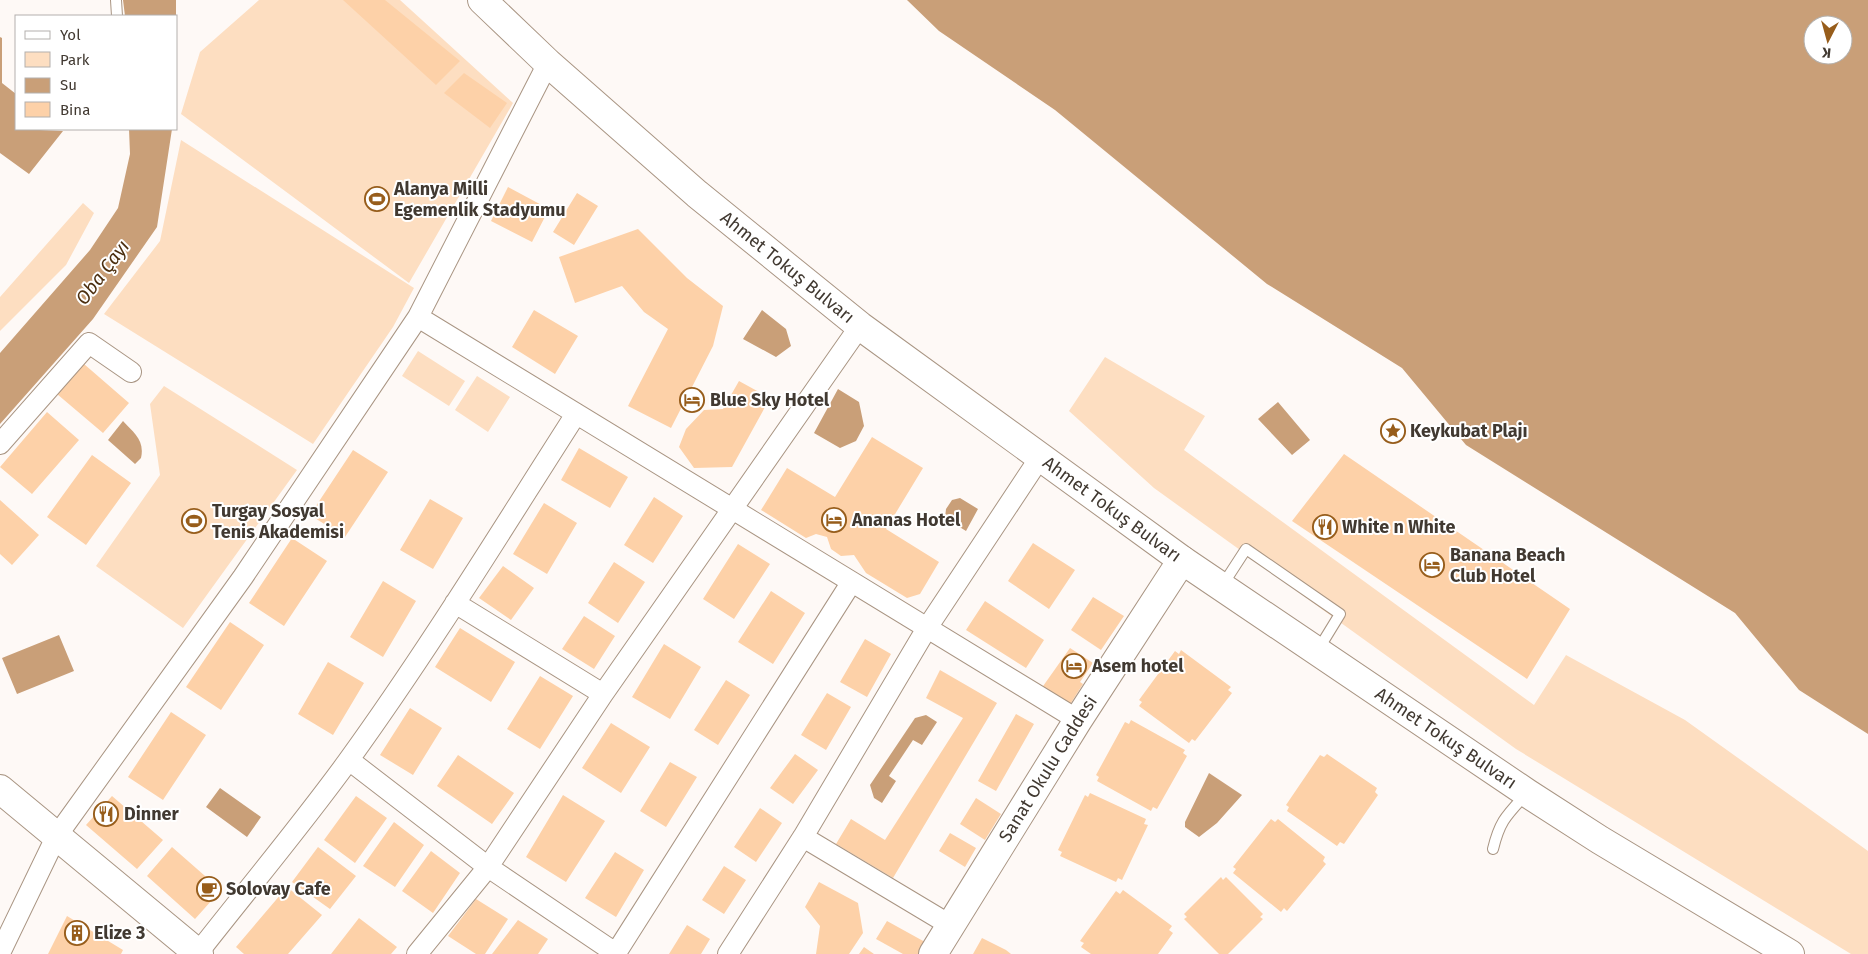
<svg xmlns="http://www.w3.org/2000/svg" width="1868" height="954" viewBox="0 0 1868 954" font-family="'Fira Sans',sans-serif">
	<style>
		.green { fill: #fddec1 }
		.water { fill: #c99f78; fill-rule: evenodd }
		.building { fill: #fdd1a8 }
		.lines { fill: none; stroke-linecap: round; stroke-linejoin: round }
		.lane-casing { stroke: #a99583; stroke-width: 12 }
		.street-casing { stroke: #a99583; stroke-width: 22 }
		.secondary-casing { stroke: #a99583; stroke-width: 30 }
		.lane { stroke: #fff; stroke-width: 10 }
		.street { stroke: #fff; stroke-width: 20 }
		.secondary { stroke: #fff; stroke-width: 28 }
		.labels { text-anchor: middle; stroke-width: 4; stroke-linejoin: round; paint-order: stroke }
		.poi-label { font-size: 18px; font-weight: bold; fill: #413931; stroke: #fff; text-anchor: start }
		.street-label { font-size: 18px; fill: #413931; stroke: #fff }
		.water-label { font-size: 19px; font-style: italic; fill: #4c2f10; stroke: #fff }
	</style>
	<rect width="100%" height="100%" fill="#fef9f6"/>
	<path class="green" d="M259,0H400L513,103L409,283L181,114L200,52Z
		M181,140L414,288L393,327L313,444L104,314L160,241Z
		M83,203L94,213L66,265L0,331V297Z
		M418,351L465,381L449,406L402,376Z
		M1105,357L1205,416L1184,450L1534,705L1566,655L1685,720L1868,851V954H1851L1516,749L1154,488L1069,411Z
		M477,376L510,397L488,432L455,410Z
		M164,386L297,470L183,628L96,566L160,475L150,404Z"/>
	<path class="water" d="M123,0H176V65V16H125Z
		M907,0H1868V734L1799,690L1735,613L1466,445L1402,368L1267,284L1055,110L939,31ZM1813,25H1843V55H1813Z
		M0,37L2,38V83L16,94V129L63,131L29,174L0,153Z
		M129,129H172L157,227L93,319L0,424V353L90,250L118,208L130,154Z
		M762,310L786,329L791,346L776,357L743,339Z
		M838,389L859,402L864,426L856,441L840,448L814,433Z
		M1278,402L1310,440L1292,455L1258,419Z
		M123,421C134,433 145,440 141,458L135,464L108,440Z
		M960,498L978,509L966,531L945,518L946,509L952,500Z
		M59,635L74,671L17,694L2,658Z
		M926,715L937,722L922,745L913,740L889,776L896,781L882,803L874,798L870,785L915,718Z
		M1209,773L1242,795L1217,823L1199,837L1185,827V822Z
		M220,788L261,817L247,837L206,807Z"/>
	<path class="building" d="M343,0H385L460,61L436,85Z
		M464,73L507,103L490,128L444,93Z
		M508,187L549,209L532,242L491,221Z
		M577,193L598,206L574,245L553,232Z
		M638,229L687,278L723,306L713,346L671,428L628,406L668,329L644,312L622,286L575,303L559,257Z
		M534,310L578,336L555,374L512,347Z
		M84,364L129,403L103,433L57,394Z
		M739,381L770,398L732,467L694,468L679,447L686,429L704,410L723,409Z
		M47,412L79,440L32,494L0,467Z
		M872,437L923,468L886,529L939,562L920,594L907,598L866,573L854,555L841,556L831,549L827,537L816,534L806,538L761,510L787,468L835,497Z
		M579,448L628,477L610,508L561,480Z
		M353,450L388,472L345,537L310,515Z
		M1344,454L1570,609L1527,679L1292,521Z
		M92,455L131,483L86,545L47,517Z
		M654,497L683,516L653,563L624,545Z
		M430,499L463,518L433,569L400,550Z
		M0,500L39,535L12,565L0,554Z
		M544,503L577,523L547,574L513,554Z
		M292,538L327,561L284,626L249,603Z
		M1033,543L1075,570L1049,609L1008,581Z
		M738,544L770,564L734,619L703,599Z
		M614,562L645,582L618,623L588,603Z
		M503,566L534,588L511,620L479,598Z
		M383,581L416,601L383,657L350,637Z
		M771,591L805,613L773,664L738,642Z
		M1093,597L1124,616L1101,650L1071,630Z
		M985,601L1044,640L1026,668L966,630Z
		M584,616L615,636L594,669L562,649Z
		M230,622L264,645L221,710L186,687Z
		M460,628L515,662L491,702L435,667Z
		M865,639L891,654L867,697L840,682Z
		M664,644L701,667L670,719L632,697Z
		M1070,648L1093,663L1080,682L1083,684L1069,706L1041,689Z
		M1181,650L1231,687L1228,690L1232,693L1195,741L1192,739L1189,743L1139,706L1142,702L1139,700L1175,651L1179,654Z
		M328,662L364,683L333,735L298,714Z
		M940,670L997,703L893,878L836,844L851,819L885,840L963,718L926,698Z
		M540,676L573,696L540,749L507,729Z
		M726,680L750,695L718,745L694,730Z
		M827,693L851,707L826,750L801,735Z
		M410,708L442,728L413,775L380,755Z
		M171,712L206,735L163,800L128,777Z
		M1016,714L1034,724L996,791L978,781Z
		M1131,720L1185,750L1183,753L1187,756L1157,809L1153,807L1151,811L1097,781L1099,777L1096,775L1125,722L1129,724Z
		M611,723L650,747L621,793L582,768Z
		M795,754L818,770L793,804L770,788Z
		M1327,754L1377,788L1375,792L1378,795L1344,844L1340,842L1337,846L1287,811L1289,807L1286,805L1320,755L1324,757Z
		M458,755L514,793L492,824L437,786Z
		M670,762L697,777L666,827L640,811Z
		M1090,793L1146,819L1144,824L1148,825L1122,880L1118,878L1116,882L1060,856L1062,852L1058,850L1085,795L1088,797Z
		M563,795L605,821L566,882L526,857Z
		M112,796L163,840L137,869L86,825Z
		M356,796L387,818L355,863L324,840Z
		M976,798L1001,814L985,840L960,824Z
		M760,808L782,823L756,862L734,847Z
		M1271,819L1275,822L1278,819L1325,857L1323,861L1326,864L1287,911L1284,908L1281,912L1233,873L1236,869L1233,867Z
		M394,822L424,845L395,887L363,866Z
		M950,833L976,848L965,867L939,851Z
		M172,847L221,890L195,919L147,876Z
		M318,847L356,876L330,909L292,882Z
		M431,851L460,873L433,913L402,891Z
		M615,852L644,870L616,917L585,898Z
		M724,866L746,880L724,914L702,900Z
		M1221,877L1223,880L1226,877L1263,914L1260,917L1263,919L1228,954H1219L1184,919L1187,917L1184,914Z
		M819,882L858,903L863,933L849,954H816L820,926L805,907Z
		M287,887L322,915L288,954H244L236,947Z
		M1123,890L1172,926L1169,930L1173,933L1158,954H1091L1081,947L1084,943L1080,941L1116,891L1120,894Z
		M476,899L508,919L485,954H476L448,936Z
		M67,916L123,950L121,954H48Z
		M359,918L397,947L391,954H331Z
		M518,920L548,939L538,954H492Z
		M887,921L925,942L919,954H903L876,939Z
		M687,925L710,939L701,954H669Z
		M982,938L1006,950L1011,954H973Z
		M864,947L874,954H859Z"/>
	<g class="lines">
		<defs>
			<path id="lane" d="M116,0L117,16
				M1222,586L1246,549L1340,614L1318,650
				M1493,849C1500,820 1507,815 1527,793"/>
			<path id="street" d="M418,317L1078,720
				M0,444L89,343L131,372
				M455,603L603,694
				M349,760L488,867L617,954
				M803,837L950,925
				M0,953L56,837L243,577L418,317L548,63
				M616,953L851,583
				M197,954C247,890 300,827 348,761C429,649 501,531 576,414
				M417,954L488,867L603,694L860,326
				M728,954L803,837L927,628L1041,456"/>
			<g id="secondary">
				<path id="s1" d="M482,0L548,63L697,194L860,326L1182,560L1527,793L1600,840L1790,954"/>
				<path d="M0,789L199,954"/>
				<path id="s2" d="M933,954L1078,720L1182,560"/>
			</g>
		</defs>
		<use href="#lane" class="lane-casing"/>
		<use href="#street" class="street-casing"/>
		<use href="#secondary" class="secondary-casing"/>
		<use href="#lane" class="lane"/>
		<use href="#street" class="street"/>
		<use href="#secondary" class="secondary"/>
	</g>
	<defs>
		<symbol id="stadium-ring" viewBox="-11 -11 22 22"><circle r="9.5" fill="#fff" stroke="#975d1b" stroke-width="1.5"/><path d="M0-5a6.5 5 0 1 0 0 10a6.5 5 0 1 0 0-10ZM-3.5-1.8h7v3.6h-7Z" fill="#975d1b"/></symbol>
		<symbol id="hotel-ring" viewBox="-11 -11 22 22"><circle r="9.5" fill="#fff" stroke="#975d1b" stroke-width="1.5"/><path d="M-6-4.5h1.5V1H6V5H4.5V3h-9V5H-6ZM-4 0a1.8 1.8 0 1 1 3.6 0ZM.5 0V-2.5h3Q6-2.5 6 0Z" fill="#975d1b"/></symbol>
		<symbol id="sight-ring" viewBox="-11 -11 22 22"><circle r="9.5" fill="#fff" stroke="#975d1b" stroke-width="1.5"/><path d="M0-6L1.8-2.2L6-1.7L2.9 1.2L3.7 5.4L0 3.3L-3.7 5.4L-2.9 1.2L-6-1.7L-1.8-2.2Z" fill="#975d1b"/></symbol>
		<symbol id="restaurant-ring" viewBox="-11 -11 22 22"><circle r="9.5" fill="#fff" stroke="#975d1b" stroke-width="1.5"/><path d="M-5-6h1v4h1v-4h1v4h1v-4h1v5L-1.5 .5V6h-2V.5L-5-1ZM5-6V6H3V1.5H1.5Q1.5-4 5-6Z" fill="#975d1b"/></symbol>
		<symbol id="cafe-ring" viewBox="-11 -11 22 22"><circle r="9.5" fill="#fff" stroke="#975d1b" stroke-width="1.5"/><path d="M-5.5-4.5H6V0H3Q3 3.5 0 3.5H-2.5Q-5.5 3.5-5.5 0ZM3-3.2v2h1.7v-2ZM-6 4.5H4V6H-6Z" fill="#975d1b"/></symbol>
		<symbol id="building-ring" viewBox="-11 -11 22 22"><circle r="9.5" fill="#fff" stroke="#975d1b" stroke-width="1.5"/><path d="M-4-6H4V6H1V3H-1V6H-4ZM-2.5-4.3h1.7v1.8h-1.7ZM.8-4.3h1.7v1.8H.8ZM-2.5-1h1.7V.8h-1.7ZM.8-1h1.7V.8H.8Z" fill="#975d1b"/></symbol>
	</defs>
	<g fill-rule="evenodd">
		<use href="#stadium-ring" x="363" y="185" width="28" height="28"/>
		<use href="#hotel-ring" x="678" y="386" width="28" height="28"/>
		<use href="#sight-ring" x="1379" y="417" width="28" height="28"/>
		<use href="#hotel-ring" x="820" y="506" width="28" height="28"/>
		<use href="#stadium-ring" x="180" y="507" width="28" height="28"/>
		<use href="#restaurant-ring" x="1311" y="513" width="28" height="28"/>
		<use href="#hotel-ring" x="1418" y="551" width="28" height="28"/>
		<use href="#hotel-ring" x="1060" y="652" width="28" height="28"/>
		<use href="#restaurant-ring" x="92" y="800" width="28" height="28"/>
		<use href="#cafe-ring" x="195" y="875" width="28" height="28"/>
		<use href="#building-ring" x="63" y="919" width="28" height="28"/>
	</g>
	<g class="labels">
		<g class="poi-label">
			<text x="394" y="195">Alanya Milli<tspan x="394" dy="21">Egemenlik Stadyumu</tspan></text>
			<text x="710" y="406">Blue Sky Hotel</text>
			<text x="1410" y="437">Keykubat Plajı</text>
			<text x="212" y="517">Turgay Sosyal<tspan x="212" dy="21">Tenis Akademisi</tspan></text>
			<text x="852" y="526">Ananas Hotel</text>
			<text x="1342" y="533">White n White</text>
			<text x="1450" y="561">Banana Beach<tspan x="1450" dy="21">Club Hotel</tspan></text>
			<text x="1092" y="672">Asem hotel</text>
			<text x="124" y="820">Dinner</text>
			<text x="226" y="895">Solovay Cafe</text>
			<text x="94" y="939">Elize 3</text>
		</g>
		<g class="street-label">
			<text dy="6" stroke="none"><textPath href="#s1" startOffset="406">Ahmet Tokuş Bulvarı</textPath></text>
			<text dy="6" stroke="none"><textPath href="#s1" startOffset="811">Ahmet Tokuş Bulvarı</textPath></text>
			<text dy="6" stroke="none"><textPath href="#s1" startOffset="1216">Ahmet Tokuş Bulvarı</textPath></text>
			<text dy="6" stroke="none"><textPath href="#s2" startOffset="218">Sanat Okulu Caddesi</textPath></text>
		</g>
		<g class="water-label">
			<text transform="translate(102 272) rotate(-53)" y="7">Oba Çayı</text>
		</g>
	</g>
	<rect x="15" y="15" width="162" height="115" fill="#ffffff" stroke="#b3b0ad"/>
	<rect x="25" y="31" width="25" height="8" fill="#ffffff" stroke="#b3b0ad"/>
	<text x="60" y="40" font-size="15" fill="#413931">Yol</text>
	<rect x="25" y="52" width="25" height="15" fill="#fddec1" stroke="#b3b0ad"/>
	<text x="60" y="65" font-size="15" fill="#413931">Park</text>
	<rect x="25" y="78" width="25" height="15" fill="#c99f78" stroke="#b3b0ad"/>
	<text x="60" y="90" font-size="15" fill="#413931">Su</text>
	<rect x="25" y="102" width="25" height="15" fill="#fdd1a8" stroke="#b3b0ad"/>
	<text x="60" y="115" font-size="15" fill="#413931">Bina</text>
	<g transform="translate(1828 40) rotate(186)"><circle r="24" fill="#ffffff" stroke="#b3b0ad"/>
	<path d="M0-4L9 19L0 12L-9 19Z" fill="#975d1b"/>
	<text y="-8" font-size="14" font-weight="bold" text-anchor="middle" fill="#413931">K</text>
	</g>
</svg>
